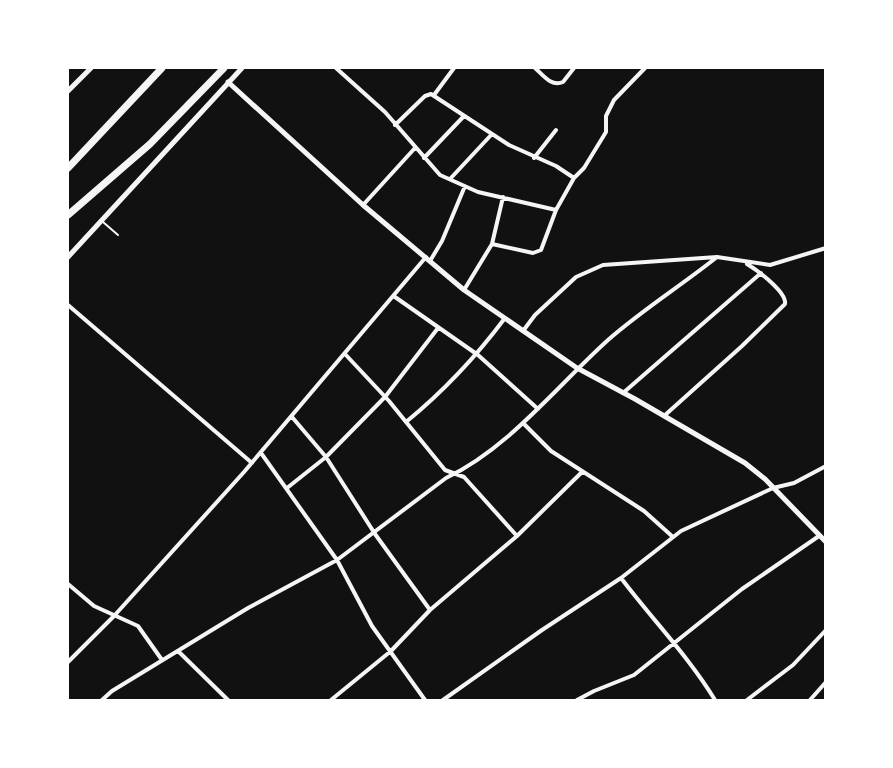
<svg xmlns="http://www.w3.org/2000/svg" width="893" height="768" viewBox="0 0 893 768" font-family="'Golos Text',sans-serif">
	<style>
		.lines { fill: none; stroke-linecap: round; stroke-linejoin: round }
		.service { stroke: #f5f5f5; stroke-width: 2 }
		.minor { stroke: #f5f5f5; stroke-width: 4 }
		.tertiary { stroke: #f5f5f5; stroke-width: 5 }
		.trunk { stroke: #f5f5f5; stroke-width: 7 }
	</style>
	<rect width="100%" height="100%" fill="#111"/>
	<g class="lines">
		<path class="service" d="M103,222L118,235"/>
		<path class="minor" d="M336,68L385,112L440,175L478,192L556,210
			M535,68C543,75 551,87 563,82L574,68
			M434,95L454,68
			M395,125L425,96L431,94L509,145L556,166L574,178
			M424,158L464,116
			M534,158L556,130
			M450,179L492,134
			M363,205L415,148
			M492,244L533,253L541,250L556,210L574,178L584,168L606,132V116L614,100L645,68
			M430,261L442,241L465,186
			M464,290L492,244L503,197
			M395,297L478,355L538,409
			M68,305L252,463
			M523,331L535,315L576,277L603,265L717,257L770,265L826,248
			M345,354L389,401L445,470L464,477L517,536
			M623,393L761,273
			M664,416L742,346L785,304C787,292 757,270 747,264
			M292,417L326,457L375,534L430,610
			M406,422C444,391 475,358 505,318
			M523,423L551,451L644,511L673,537
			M261,453L337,560L372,626L425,700
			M287,488L326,457L385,397L438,328
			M621,578C652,619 689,657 715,700
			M68,584L94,606L138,626L162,660
			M178,651L228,700
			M68,662L114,616L244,472L426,257
			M102,700L112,691L248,608L337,560L446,478C509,448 557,386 608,340C642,310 682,285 717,257
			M331,700L391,651L430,610L517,536L582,472
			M443,700L542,630L621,578L681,531L773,488L794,483L826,466
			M577,700L594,691L634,675L742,589L819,536
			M747,700L793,665L826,630
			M810,700L826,682"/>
		<path class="tertiary" d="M228,82L363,205L464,290L577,368L635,399L745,463L765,479L826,542
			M68,91L91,68
			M68,257L242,68"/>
		<path class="trunk" d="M68,168L162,68
			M68,215L150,144L224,68"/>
	</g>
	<rect width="893" height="768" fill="none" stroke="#ffffff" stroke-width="138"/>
</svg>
